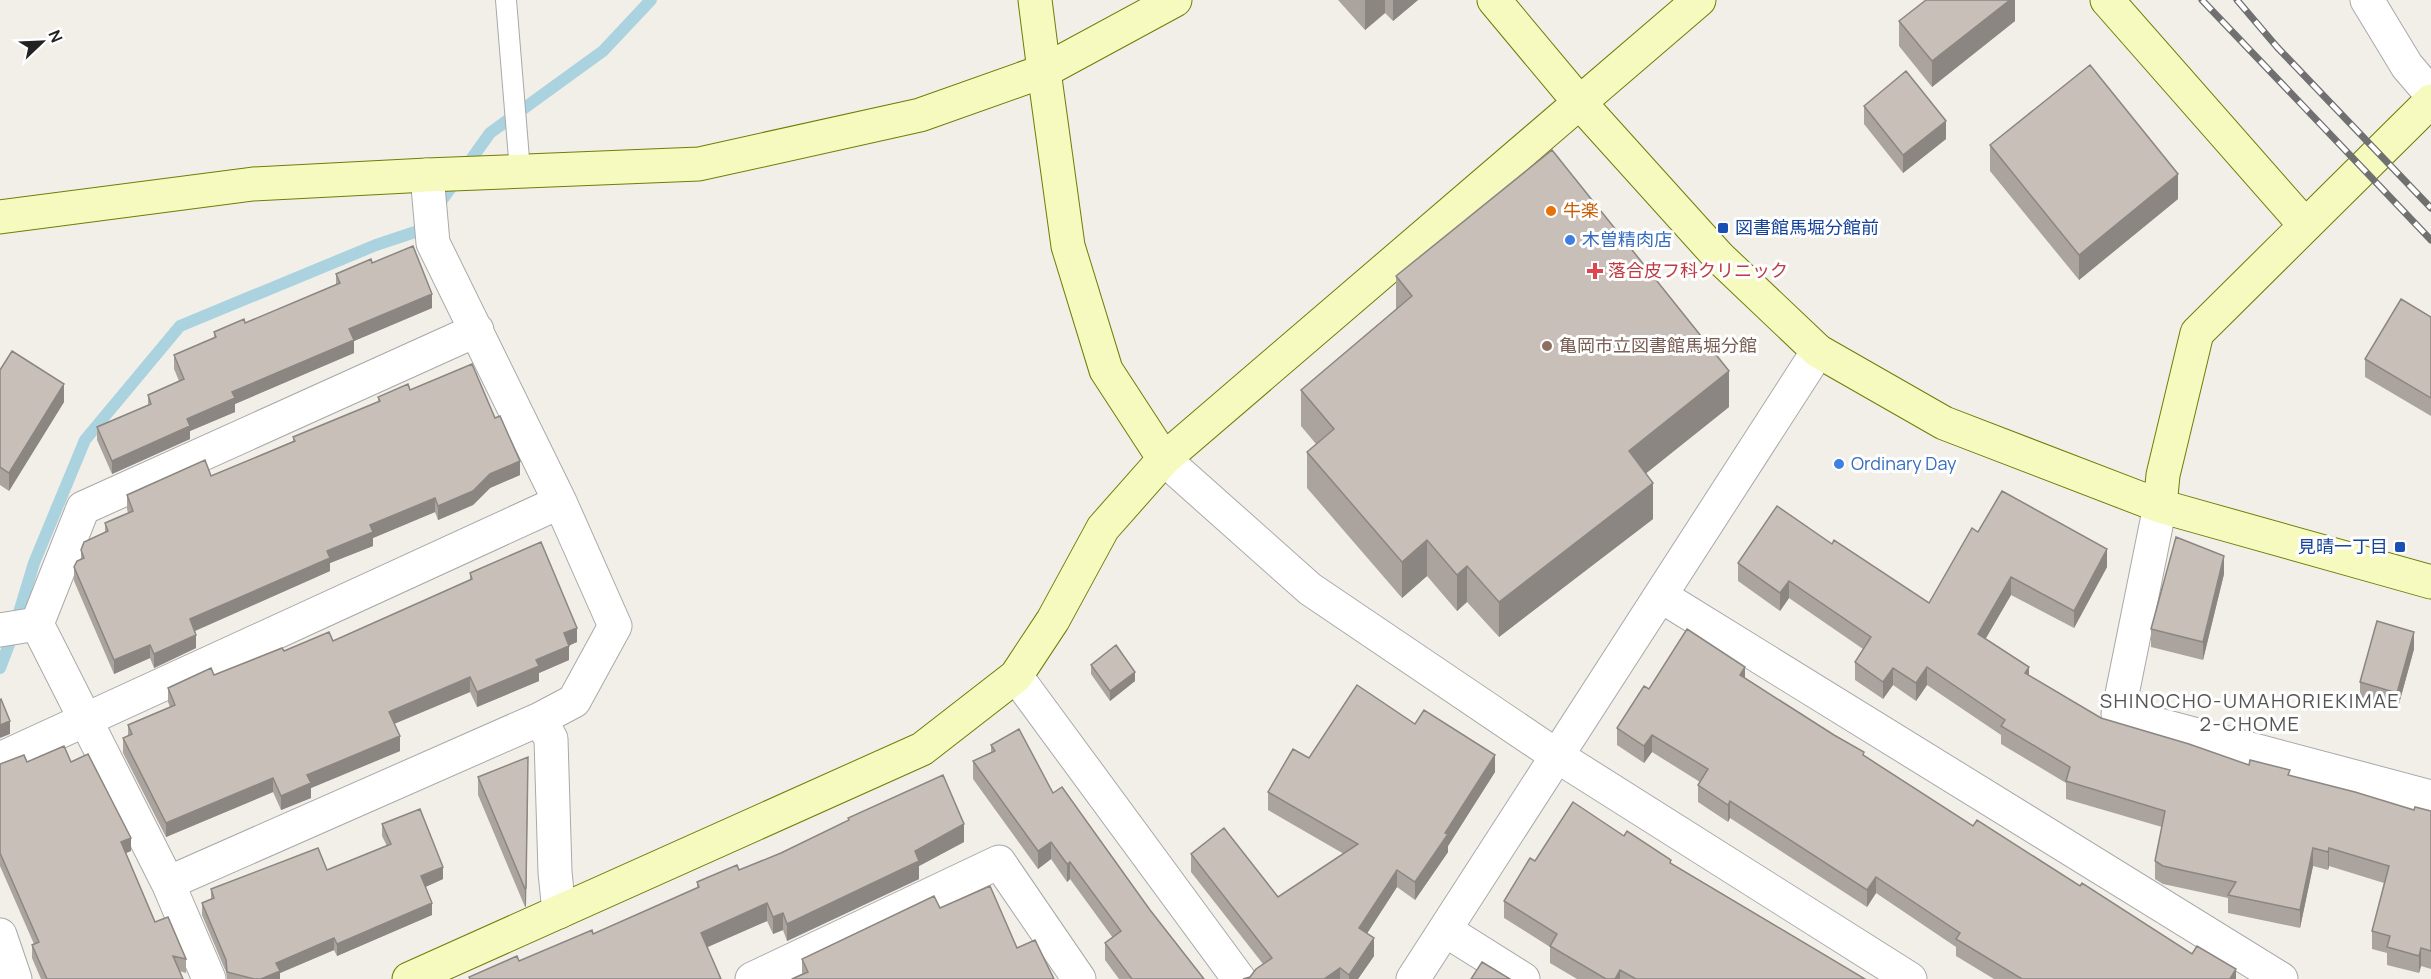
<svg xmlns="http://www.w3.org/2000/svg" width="2431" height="979" viewBox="0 0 2431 979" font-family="Manrope,'Noto Sans JP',sans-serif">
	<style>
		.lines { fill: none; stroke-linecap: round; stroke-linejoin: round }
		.stream { stroke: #aad3df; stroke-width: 12 }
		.lane-casing { stroke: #a9a9a9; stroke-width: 22 }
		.street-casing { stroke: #a9a9a9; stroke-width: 35 }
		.secondary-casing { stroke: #707d05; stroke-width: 35 }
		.lane { stroke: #fff; stroke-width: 20 }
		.street { stroke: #fff; stroke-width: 33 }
		.secondary { stroke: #f7fabf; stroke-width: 33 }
		.rail-casing { stroke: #707070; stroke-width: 7 }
		.rail { stroke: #fff; stroke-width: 4.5; stroke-dasharray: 14; stroke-linecap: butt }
		.wall { fill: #aba49e }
		.shaded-wall { fill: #8b8681 }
		.building { fill: #c7bfb8; stroke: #8b8681; stroke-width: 1.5 }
		.food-dot { fill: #e8710a; stroke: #fff; stroke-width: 2 }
		.transit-dot { fill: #1a4fb4; stroke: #fff; stroke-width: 2 }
		.shop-dot { fill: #3f7fe0; stroke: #fff; stroke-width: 2 }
		.health-dot { fill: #e0444e; stroke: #fff; stroke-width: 2 }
		.education-dot { fill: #8d6e63; stroke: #fff; stroke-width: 2 }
		.labels { text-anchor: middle; stroke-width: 6; stroke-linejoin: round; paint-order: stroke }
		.food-label { font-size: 18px; fill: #c56008; stroke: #fff; text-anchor: start }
		.transit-label { font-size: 18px; fill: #164399; stroke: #fff; text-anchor: start }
		.shop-label { font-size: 18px; fill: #366cbe; stroke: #fff; text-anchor: start }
		.health-label { font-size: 18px; fill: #be3a42; stroke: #fff; text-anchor: start }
		.education-label { font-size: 18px; fill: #785e54; stroke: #fff; text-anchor: start }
		.neighbourhood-label { font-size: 20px; letter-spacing: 1.5px; fill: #555; stroke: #fff }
	</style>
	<rect width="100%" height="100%" fill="#f2efe9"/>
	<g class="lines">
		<path class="stream" d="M437,207L490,133L603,51L651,0
			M0,668L11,639L34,563L85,440L180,326L376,245L421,230L427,221"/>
		<defs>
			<path id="lane" d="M506,0L520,171"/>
			<path id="street" d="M2367,0L2407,66L2431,94
				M1164,459L1310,589L1557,756L1910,979
				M2160,506L2118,714L2431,797
				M1661,596L2281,979
				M0,630L37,624
				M1016,676L1239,979
				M540,719L551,739L555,872L559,912
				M0,759L560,502
				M168,883L540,719L574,701L615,626L560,502L433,243L427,175
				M1445,930L1523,979
				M0,935L15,979
				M209,979L168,883L37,624L83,508L477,330
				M752,979L999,862L1079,979
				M1413,979L1818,351"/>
			<path id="secondary" d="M1494,0L1580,103L1719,257L1818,351L1944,423L2160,506L2431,582
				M2107,0L2305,225
				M0,217L253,184L427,175L699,164L920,115L1044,71L1035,0
				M1164,459L1106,370L1068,246L1044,71L1175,0
				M2160,506L2163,475L2197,333L2431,101
				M409,979L922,749L1016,676L1053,620L1103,528L1164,459L1699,0"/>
		</defs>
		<use href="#lane" class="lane-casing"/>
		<use href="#street" class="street-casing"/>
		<use href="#secondary" class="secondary-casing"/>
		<use href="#lane" class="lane"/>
		<use href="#street" class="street"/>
		<use href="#secondary" class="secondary"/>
		<defs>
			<path id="rail" d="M2202,0L2431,240
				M2237,0L2277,47L2431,208"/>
		</defs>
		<use href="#rail" class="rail-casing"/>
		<use href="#rail" class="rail"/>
	</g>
	<path class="wall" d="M1338,0H1418L1393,21L1385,13L1365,30Z
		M2015,0V21L1932,87L1899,46V21Z
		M1864,106L1946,139L1903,173L1864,124Z
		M1990,145L2178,199L2079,280L1990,171Z
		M372,263L432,308L354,341V353L235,404V412L190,431V439L112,474L97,440V427L148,405V395L179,381L174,369V355L214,338V332L245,323L336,285V274Z
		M1396,276L1729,407L1646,473L1653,519L1499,637L1467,602L1457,611L1427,576L1402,598L1307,488V452L1316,444L1301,426V390L1396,309Z
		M2431,317V416L2365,377V359Z
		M0,370L64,402L9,491L0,485Z
		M410,390L520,475L490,488L473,505L438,520L435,512L373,538V546L330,563V571L195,631L196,648L154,668L150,658L114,674L74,581V567L81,559V550L105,533V523L128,513L127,509V495L211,476L293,441V437L378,402V397Z
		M1978,532L2107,567L2074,628L2011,595L1985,639L2029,676L2101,718L2249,765L2414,810L2431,811V969L2421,966L2419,973L2387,965V953L2372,949V931L2384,883L2329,866L2328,870L2313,866L2300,928L2228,913V898L2163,884L2155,879V861L2162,827L2066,799V783L2001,744V735L1927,685L1916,701L1893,685L1883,699L1855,680V662L1863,649L1789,598L1780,611L1738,581V563L1832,544L1929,603Z
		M470,573L577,642L569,645V660L539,673V681L477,707L470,692L394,724L400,751L311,788V798L281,810L273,792L166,837L123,753V738L128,736V725L170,707L168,702V688L214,675L284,651L333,641L470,581Z
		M2224,574L2203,660L2151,647V629Z
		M2414,649L2397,711L2360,700V682Z
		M1091,665L1135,681L1110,701L1091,674Z
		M1745,678L1973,826L2080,886L2192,954L2236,979H1994L1956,956V947L1876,893L1867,907L1730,818L1728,822L1698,802V785L1700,782L1652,752L1644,763L1617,745V728L1649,689Z
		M1415,724L1495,772L1448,846V852L1415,900L1397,887L1367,933L1374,956L1358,979H1243L1250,977L1263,964L1191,872V854L1278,897L1344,854L1268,810V792L1309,758Z
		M991,745L1053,793L1150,910L1204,979H1119L1105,960V943L1113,938L1070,879L1067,882L1051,859L1038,869L973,779V761L991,752Z
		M528,757L526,906L525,907L478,795V777Z
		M27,762H71L131,851L126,853L155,922L186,959V973L179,971L183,979H41L32,958V945L34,944L0,866V764Z
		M848,818L964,842L919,866V879L787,941L783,930L773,934L767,921L707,947L721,979H469V977L519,961L593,934L697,888V882L739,870L781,853L848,821Z
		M382,824L443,879L425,887L432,915L337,956L334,950L280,973V979H227L226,972L202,915V903L211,899V889L327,870L387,846L382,836Z
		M1624,836L1671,863L1865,979H1577L1550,963V947L1504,918V901L1535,861Z
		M940,908L1017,948L802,975V959Z"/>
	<path class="shaded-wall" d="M1365,0H1385V13L1365,30Z
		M1393,0H1418L1393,21Z
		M2010,0H2015V21L1932,87V61Z
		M1946,121V139L1903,173V155Z
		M2178,174V199L2079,280V255Z
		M432,294V308L354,341V353L235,404V412L190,431V439L112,474V461L187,419L232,392L349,329Z
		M1729,371V407L1629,487V451Z
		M64,384V402L9,491V473Z
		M520,461V475L490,488L473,505L438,520V506L490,474Z
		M1653,483V519L1499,637V602Z
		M435,498V512L373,538V546L330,563V571L190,633V619L327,551L370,525Z
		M1427,540V576L1402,598V562Z
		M2107,549V567L2074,628V611Z
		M2224,556V574L2203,660V642Z
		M1467,566V602L1457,611V575Z
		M2011,577V595L1978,652V634Z
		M1789,581V598L1780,611V593Z
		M577,628V642L564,648V633Z
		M2414,632V649L2397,711V693Z
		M196,635V648L154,668V654Z
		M150,645V658L114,674V660Z
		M569,646V660L539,673V681L477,707V692L536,660Z
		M1745,667V683L1740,675Z
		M1927,667V685L1916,701V683Z
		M2029,667V685L2025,673Z
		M1893,668V685L1883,699V682Z
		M1135,672V681L1110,701V691Z
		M470,677V692L389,726V712Z
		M10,721V734L0,738V725Z
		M1652,735V752L1644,763V746Z
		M400,736V751L311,788V798L281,810V796L307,775Z
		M1495,755V772L1448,846V852L1415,900V882L1445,833Z
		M528,774L526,906L525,907V889Z
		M273,778V792L166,837V823Z
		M1730,801V818L1728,822V805Z
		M964,824V842L919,866V879L787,941V924L915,851Z
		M131,838V851L121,855V842Z
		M1051,842V859L1038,869V851Z
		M2313,848V866L2300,928V910Z
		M2329,848V866L2328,870V852Z
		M1070,862V879L1067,882V864Z
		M443,867V879L421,889V876Z
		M1397,870V887L1359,946V928Z
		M1876,877V893L1867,907V890Z
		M432,903V915L337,956V944Z
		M767,903V921L701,950V933Z
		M783,913V930L773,934V917Z
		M334,938V950L280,973V979H261L276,963Z
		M1374,938V956L1358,979H1349V975Z
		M2421,948V966L2419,973V956Z
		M1340,968V979H1324Z
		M2236,969V979H2230Z
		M1620,970V979H1615Z"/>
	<path class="building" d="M1926,0H2010L1932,61L1899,21Z
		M2090,65L2178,174L2079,255L1990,145Z
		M1906,71L1946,121L1903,155L1864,106Z
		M1552,150L1729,371L1629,451L1653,483L1499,602L1467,566L1457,575L1427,540L1402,562L1307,452L1334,429L1301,390L1412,296L1396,276Z
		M413,246L432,294L349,329L354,340L232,392L235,398L187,419L190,426L112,461L97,427L151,404L148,395L184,379L174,355L216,337L214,332L244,319L245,323L340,283L336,274L371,259L372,263Z
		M2401,299L2431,317V398L2365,359Z
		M12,351L64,384L9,473L0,467V370Z
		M472,364L495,418L500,416L520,461L490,474L473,491L438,506L435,498L370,525L373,532L327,551L330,558L190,619L196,635L154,654L150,645L114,660L74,567L77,561L84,558L81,550L84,542L108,531L105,523L133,511L127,495L205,460L211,476L295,441L293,437L380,401L378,397L408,384L410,390Z
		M2002,491L2107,549L2074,611L2011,577L1978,634L2029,667L2025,673L2101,718L2189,744L2249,765L2250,760L2290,770L2288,775L2355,792L2414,810L2415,807L2431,811V951L2421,948L2419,956L2387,947L2390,936L2372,931L2389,866L2329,848L2328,852L2313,848L2300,910L2228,895L2236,882L2163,866L2155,861L2165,811L2066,781L2070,767L2001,726L2005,720L1927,667L1916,683L1893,668L1883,682L1855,662L1871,637L1789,581L1780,593L1738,563L1777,506L1832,544L1834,540L1929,603L1972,528L1978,532Z
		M2176,537L2224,556L2203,642L2151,629Z
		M541,542L577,628L564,633L569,646L536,660L539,666L477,692L470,677L389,712L400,736L307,775L311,783L281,796L273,778L166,823L123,738L132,734L128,725L175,705L168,688L211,668L214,675L282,648L284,651L329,632L333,641L472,579L470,573Z
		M2377,621L2414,632L2397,693L2360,682Z
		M1687,629L1745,667L1740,675L1834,735L1864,752L1863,755L1973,826L1977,820L2080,886L2082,883L2192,954L2197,946L2236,969L2230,979H2022L1956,939L1960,933L1876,877L1867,890L1730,801L1728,805L1698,785L1708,769L1652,735L1644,746L1617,728L1644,686L1649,689Z
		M1116,645L1135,672L1110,691L1091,665Z
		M1357,685L1415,724L1424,710L1495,755L1445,833L1448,834L1415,882L1397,870L1359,928L1374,938L1349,975L1340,968L1324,979H1243L1250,977L1256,969L1272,958L1191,854L1224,828L1278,897L1358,844L1268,792L1293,749L1309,758Z
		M1,699L10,721L0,725V700Z
		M1019,729L1053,793L1062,787L1150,910L1204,979H1132L1105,943L1121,931L1070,862L1067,864L1051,842L1038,851L973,761L995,751L991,745Z
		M64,746L71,762L88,754L131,838L121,842L155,922L168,917L186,959L173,956L183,979H47L32,945L39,942L0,853V764L24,755L27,762Z
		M528,757L526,888L525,889L478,777Z
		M943,775L964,824L915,851L919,861L787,924L783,913L773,917L767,903L701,933L721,979H470L469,977L517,956L519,961L592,930L593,934L699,887L697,882L737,865L739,870L781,853L849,820L848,818Z
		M1573,802L1624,836L1627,831L1671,860L1670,863L1865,979H1636L1620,970L1615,979H1606L1550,946L1557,934L1504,901L1530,858L1535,861Z
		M420,809L443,867L421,876L432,903L337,944L334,938L276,963L280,971L261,979H254L227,972L226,960L202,903L214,898L211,889L318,848L327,870L391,844L382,824Z
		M990,886L1017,948L1035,940L1054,979H792L808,972L802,959L934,896L940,908Z
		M1482,962L1510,979H1471Z"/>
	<circle class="food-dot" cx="1551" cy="211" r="6"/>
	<g class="transit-dot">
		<rect x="1717" y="222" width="12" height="12" rx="3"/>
		<rect x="2394" y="541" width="12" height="12" rx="3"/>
	</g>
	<g class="shop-dot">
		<circle cx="1570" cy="240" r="6"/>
		<circle cx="1839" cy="464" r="6"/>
	</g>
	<path class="health-dot" d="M1592 262h6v6h6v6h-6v6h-6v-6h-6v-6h6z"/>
	<circle class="education-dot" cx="1547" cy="346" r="6"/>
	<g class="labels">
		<g class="food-label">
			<text x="1563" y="217">牛楽</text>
		</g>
		<g class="transit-label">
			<text x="1735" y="234">図書館馬堀分館前</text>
			<text x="2388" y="553" text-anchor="end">見晴一丁目</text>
		</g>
		<g class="shop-label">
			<text x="1582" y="246">木曽精肉店</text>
			<text x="1851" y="470">Ordinary Day</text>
		</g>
		<g class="health-label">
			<text x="1608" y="277">落合皮フ科クリニック</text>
		</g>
		<g class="education-label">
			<text x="1559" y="352">亀岡市立図書館馬堀分館</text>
		</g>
		<g class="neighbourhood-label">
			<text x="2250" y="708">SHINOCHO-UMAHORIEKIMAE<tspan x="2250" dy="23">2-CHOME</tspan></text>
		</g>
	</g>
	<g transform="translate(42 42) rotate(67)" stroke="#ffffff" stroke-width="4.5" paint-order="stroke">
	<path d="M0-4.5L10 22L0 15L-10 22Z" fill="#222222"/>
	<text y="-9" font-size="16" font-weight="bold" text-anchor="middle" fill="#222222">N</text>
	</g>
</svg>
